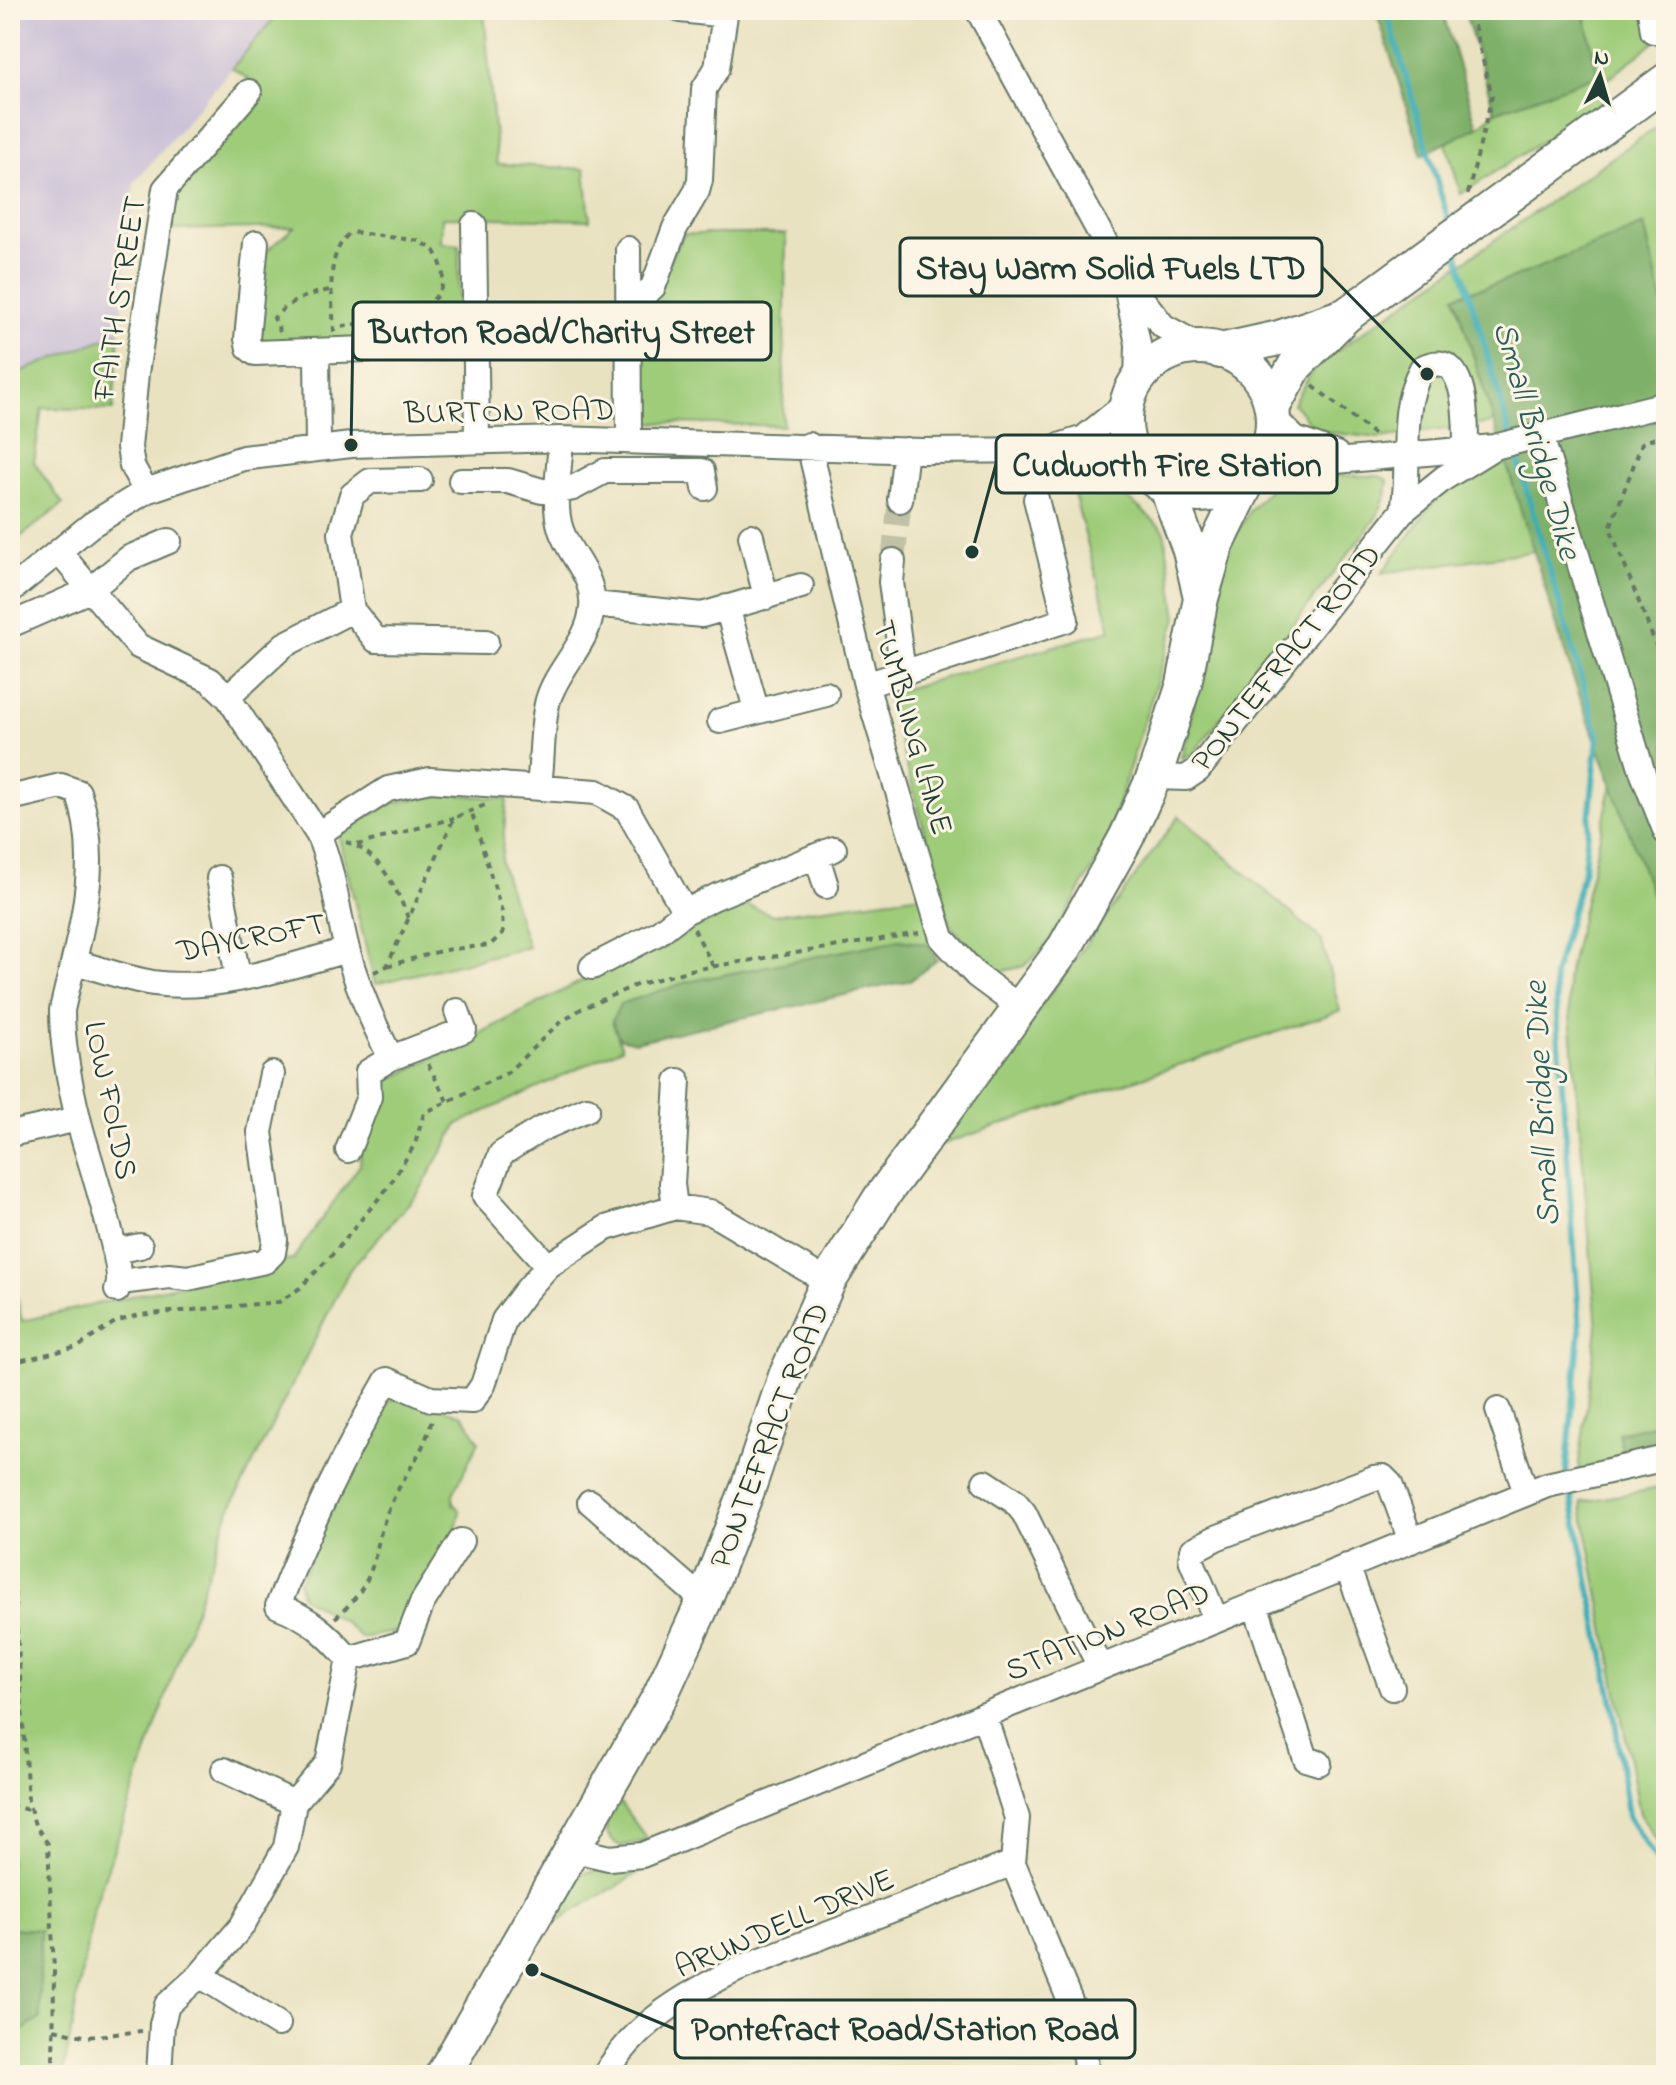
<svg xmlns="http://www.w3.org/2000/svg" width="1676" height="2085" viewBox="0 0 1676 2085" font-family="'Indie Flower',sans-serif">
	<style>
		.industrial { fill: #c9bfd7 }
		.green { fill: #9ecc79; stroke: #5e8456; stroke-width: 2 }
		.forest { fill: #7eb069; stroke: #4e764e; stroke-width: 2 }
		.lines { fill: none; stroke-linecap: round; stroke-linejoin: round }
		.stream { stroke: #3cadb6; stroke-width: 6 }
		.minor-tunnel { stroke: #c1c1a5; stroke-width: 24; stroke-dasharray: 24 12; stroke-linecap: butt }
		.minor-casing { stroke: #667765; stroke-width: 28 }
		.highway-casing { stroke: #667765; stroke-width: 38 }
		.path { stroke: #667765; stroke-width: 4; stroke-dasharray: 6 6; stroke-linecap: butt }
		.minor { stroke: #fff; stroke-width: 24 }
		.highway { stroke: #fff; stroke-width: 34 }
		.labels { text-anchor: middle; stroke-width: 6; stroke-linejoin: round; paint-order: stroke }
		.street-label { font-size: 32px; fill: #1f3d34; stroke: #fcf5e5 }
		.water-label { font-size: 34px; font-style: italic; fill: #285f5b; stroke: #fcf5e5 }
		.leader { fill: none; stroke: #1f3d34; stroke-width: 3 }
		.callout-dot { fill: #1f3d34; stroke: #fcf5e5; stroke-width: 3 }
		.callout { fill: #fcf5e5; stroke: #1f3d34; stroke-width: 3 }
		.callout-label { font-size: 34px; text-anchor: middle; font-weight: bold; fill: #1f3d34 }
	</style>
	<rect width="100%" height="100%" fill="#fcf5e5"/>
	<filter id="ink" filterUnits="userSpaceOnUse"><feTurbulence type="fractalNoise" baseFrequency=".0125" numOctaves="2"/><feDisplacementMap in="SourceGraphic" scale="16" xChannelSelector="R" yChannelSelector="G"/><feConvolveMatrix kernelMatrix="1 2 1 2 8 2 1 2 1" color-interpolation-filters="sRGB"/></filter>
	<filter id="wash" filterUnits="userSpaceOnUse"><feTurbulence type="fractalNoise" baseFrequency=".006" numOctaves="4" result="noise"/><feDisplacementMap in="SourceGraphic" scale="32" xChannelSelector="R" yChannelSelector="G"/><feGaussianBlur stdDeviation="1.8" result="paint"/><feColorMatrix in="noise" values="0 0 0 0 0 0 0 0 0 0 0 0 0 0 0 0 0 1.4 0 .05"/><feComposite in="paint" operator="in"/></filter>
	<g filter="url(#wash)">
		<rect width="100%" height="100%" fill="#e9e2c1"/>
		<path class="industrial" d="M10,10H281L134,183L119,333L10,376Z"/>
		<path class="green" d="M281,10H484L497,164L585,169L590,220L442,217L441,243L459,245L458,340L267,344L255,333L262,255L294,227L169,230L173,190L261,88L232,68Z
			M1584,10H1666V33L1600,85L1605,100L1461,194L1446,143L1477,127L1495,112L1597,75Z
			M1666,120V318L1644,226L1508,280L1455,296L1494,423L1379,438L1317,431L1293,404L1315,366Z
			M684,234H786L783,426L639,422L640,313Z
			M119,333L113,410L42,408L34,462L63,504L10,545V376Z
			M1506,463L1534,551L1382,573L1438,496L1469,475Z
			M1295,475L1379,476L1388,480L1386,496L1376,518L1193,754L1182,758L1228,548L1250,510L1273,485Z
			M1071,483L1128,498L1164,530L1177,618L1104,848L1051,941L1024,966L996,973L950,925L887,694L1111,630Z
			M1612,784L1666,934V1422L1618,1433L1625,1463L1578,1472L1597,1328L1567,979Z
			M445,794L507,799L501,863L528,947L375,984L338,834L392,803Z
			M1179,816L1321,939L1340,1011L940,1145Z
			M921,895L939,941L930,945L899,940L612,1021L622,1048L458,1124L419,1192L350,1269L228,1513L94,1908L63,2075H10V1267L22,1321L293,1259L360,1165L361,1146L382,1084L715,912L746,905L773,915Z
			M403,1396L463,1415L479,1441L453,1494V1503L460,1511L455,1534L414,1594L398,1631L361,1638L344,1622L301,1596L299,1583L342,1482L389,1401Z
			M1666,1487V1855L1640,1814L1581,1502Z
			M618,1800L648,1840L620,1846C597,1833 608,1818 618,1800Z
			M640,1863L643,1870L549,1926L562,1890L574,1875Z"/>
		<path class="forest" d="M1376,10H1442L1477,127L1422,155Z
			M1464,10H1584L1598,75L1495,112Z
			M1644,225L1666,318V934L1571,672L1455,296L1508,280Z
			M899,940L930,945L937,960L911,980L635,1042L619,1038L612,1021L620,1004L687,982Z
			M1666,1422V1451L1625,1463L1618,1433Z
			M10,1928L40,1930V2019L10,2038Z"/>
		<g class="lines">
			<path class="stream" d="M1386,10L1450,225
				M1456,248L1511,437
				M1514,447L1598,736L1584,868L1554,975L1580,1331L1566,1473
				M1569,1484L1613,1704L1628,1816L1666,1875"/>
		</g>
	</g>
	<g filter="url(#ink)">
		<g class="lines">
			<path class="minor-tunnel" d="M893,561L900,500"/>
			<defs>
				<path id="minor" d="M978,10L1123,275L1163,326L1203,348
					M1650,10L1653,31
					M474,225L477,440
					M256,243L247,339L249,348L255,353L477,345
					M628,249L629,440
					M1127,290L1138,344L1137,382
					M629,302L638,300L653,287L675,228L697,191L700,180L704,89L717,68L725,15L681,10
					M317,353L318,448
					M1273,417L1295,439L1336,454
					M1541,436L1643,774L1666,832
					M809,445L866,685L942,938L976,975L1007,998
					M1050,449L1084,438L1127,403
					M1257,468L1494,447L1666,404
					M420,480L370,481L352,495L341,533L352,610L376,640L486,642
					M461,481H508L542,491H559L573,488L605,471H702L705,488
					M146,491L132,466L129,447L136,373L165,189L249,92
					M900,500L906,450
					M1403,511C1412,462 1397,413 1422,368C1468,344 1466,422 1466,450
					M751,536L766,597
					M59,552L138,646L210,680L228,697L318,834C334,871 337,911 347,949C357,987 373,1023 391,1058
					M893,561L891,582L903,673
					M10,591L91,525L146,491L243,458L351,445L561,439L921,451L1048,450L1147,474
					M593,604L702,615L801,586
					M727,607L756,709
					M10,625L90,590L129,558L169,541
					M866,685L1066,620L1036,499
					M228,697L284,645L352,610
					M720,721L826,694
					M1154,777L1186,778L1198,770L1403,511L1444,478L1494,447
					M539,785C543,758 541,726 548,700C558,667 589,643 592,608C595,575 571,559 561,530C552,504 560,467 561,439
					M10,798L61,786L78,792C104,865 78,939 62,1010C62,1046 70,1086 79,1122C86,1151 127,1270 117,1290
					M318,834L388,789L430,780L597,792L627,809L685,912
					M817,857L826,886
					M219,878L238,976
					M75,962C100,969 127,979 153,983C216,992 287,967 347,950
					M592,967L658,933L685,912L715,897L834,849
					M10,1134L78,1119
					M348,1150L369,1097L368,1072L391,1058L464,1030L457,1011
					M675,1207L672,1184L678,1081
					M114,1251L140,1246
					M548,1266L485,1196L501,1154L541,1129L587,1109
					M120,1282L169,1276L188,1278L265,1261L273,1253L275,1240L260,1132L272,1074
					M1498,1410L1526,1493
					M985,1482L1014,1501L1024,1513L1100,1667
					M590,1502L704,1601
					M1347,1566L1392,1688
					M1255,1604L1306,1759L1319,1763
					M1216,1620L1191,1559L1193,1550L1216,1538L1374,1478L1383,1477L1390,1484L1411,1541
					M349,1659L407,1642L422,1603L461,1541
					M984,1715L1017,1818L1013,1863L1084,2035L1086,2075
					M224,1770L294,1803
					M575,1850L609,1858L642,1855L1547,1485L1666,1458
					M200,1975L278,2024
					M159,2075L162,2024L167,2005L200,1975L242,1926L286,1847L294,1803L328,1763L349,1659C327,1634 310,1618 278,1606C309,1526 344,1453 387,1380L431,1399L472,1401L483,1385L504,1320L525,1292L548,1266L606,1228L675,1207L710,1212L828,1282
					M605,2075C636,2023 684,1995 738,1969L1013,1863"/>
				<path id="highway" d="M1125 421a74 74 0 1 1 148 0a74 74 0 1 1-148 0Z
					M1220,351L1279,338L1341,317
					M1272,408L1295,366L1345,316L1666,81
					M1167,488L1190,550L1200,593
					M443,2075L660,1696L704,1601L748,1488L786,1376L828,1282L880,1199L1065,947L1126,838L1154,777L1184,684L1201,598L1216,546L1251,474"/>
			</defs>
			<use href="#minor" class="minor-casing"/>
			<use href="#highway" class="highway-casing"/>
			<path class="path" d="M1468,194L1492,96L1470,10
				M280,332L274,318C287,302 310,293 331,290
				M334,332C333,301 323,255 351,232L420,241L435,251C471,317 375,321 336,327
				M1313,386L1375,435
				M1666,434L1642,443L1610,528L1666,671
				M346,842C378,851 397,888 408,918
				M357,845L454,818
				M694,929L713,966
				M387,966L444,950L490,945L503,933L502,912L472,813
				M374,972L387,966L454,818L485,805
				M428,1064L447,1101
				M10,1363L78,1347L115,1322L139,1315L279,1302L300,1288L331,1256L389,1186L415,1144L424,1113L507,1073L557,1025L581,1009L636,985L691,970L919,933
				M10,1520L28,1801L35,1825L48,1844L54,1970L53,2075
				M335,1618C385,1575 368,1553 392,1502C405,1472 426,1451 432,1418
				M10,1805L31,1811
				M54,2029L87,2037L142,2031"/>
			<use href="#minor" class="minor"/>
			<use href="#highway" class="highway"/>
		</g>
	</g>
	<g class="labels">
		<g class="street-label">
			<text transform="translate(118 298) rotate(-81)" y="11">FAITH STREET</text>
			<text transform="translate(509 410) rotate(-1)" y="11">BURTON ROAD</text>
			<text transform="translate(1285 657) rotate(-51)" y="11">PONTEFRACT ROAD</text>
			<text transform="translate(914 727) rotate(74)" y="11">TUMBLING LANE</text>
			<text transform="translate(251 936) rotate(-11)" y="11">DAYCROFT</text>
			<text transform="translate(112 1100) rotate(78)" y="11">LOW FOLDS</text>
			<text transform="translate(768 1435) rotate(-69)" y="11">PONTEFRACT ROAD</text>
			<text transform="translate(1107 1630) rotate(-22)" y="11">STATION ROAD</text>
			<text transform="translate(784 1922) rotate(-23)" y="11">ARUNDELL DRIVE</text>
		</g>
		<g class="water-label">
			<text transform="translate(1539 440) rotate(74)" y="12">Small Bridge Dike</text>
			<text transform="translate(1540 1104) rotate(-93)" y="12">Small Bridge Dike</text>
		</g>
	</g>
	<path class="leader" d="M1427 374L1322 267M351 445L353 331M972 552L996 464M532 1970L675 2029"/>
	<g class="callout-dot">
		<circle cx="1427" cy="374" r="8"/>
		<circle cx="351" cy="445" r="8"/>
		<circle cx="972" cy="552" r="8"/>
		<circle cx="532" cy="1970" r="8"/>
	</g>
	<g class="callout">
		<rect x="900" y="238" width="422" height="58" rx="8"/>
		<rect x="353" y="302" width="418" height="58" rx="8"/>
		<rect x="996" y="435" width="341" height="58" rx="8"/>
		<rect x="675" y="2000" width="460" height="58" rx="8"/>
	</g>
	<g class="callout-label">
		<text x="1111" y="279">Stay Warm Solid Fuels LTD</text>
		<text x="562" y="343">Burton Road/Charity Street</text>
		<text x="1167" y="476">Cudworth Fire Station</text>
		<text x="905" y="2040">Pontefract Road/Station Road</text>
	</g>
	<rect width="1676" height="2085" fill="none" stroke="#fcf5e5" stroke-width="40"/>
	<g transform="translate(1600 76) rotate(5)" stroke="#fcf5e5" stroke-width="6" paint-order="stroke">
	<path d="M0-6L14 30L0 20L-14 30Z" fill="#1f3d34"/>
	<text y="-12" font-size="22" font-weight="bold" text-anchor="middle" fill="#1f3d34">N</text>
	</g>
</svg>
